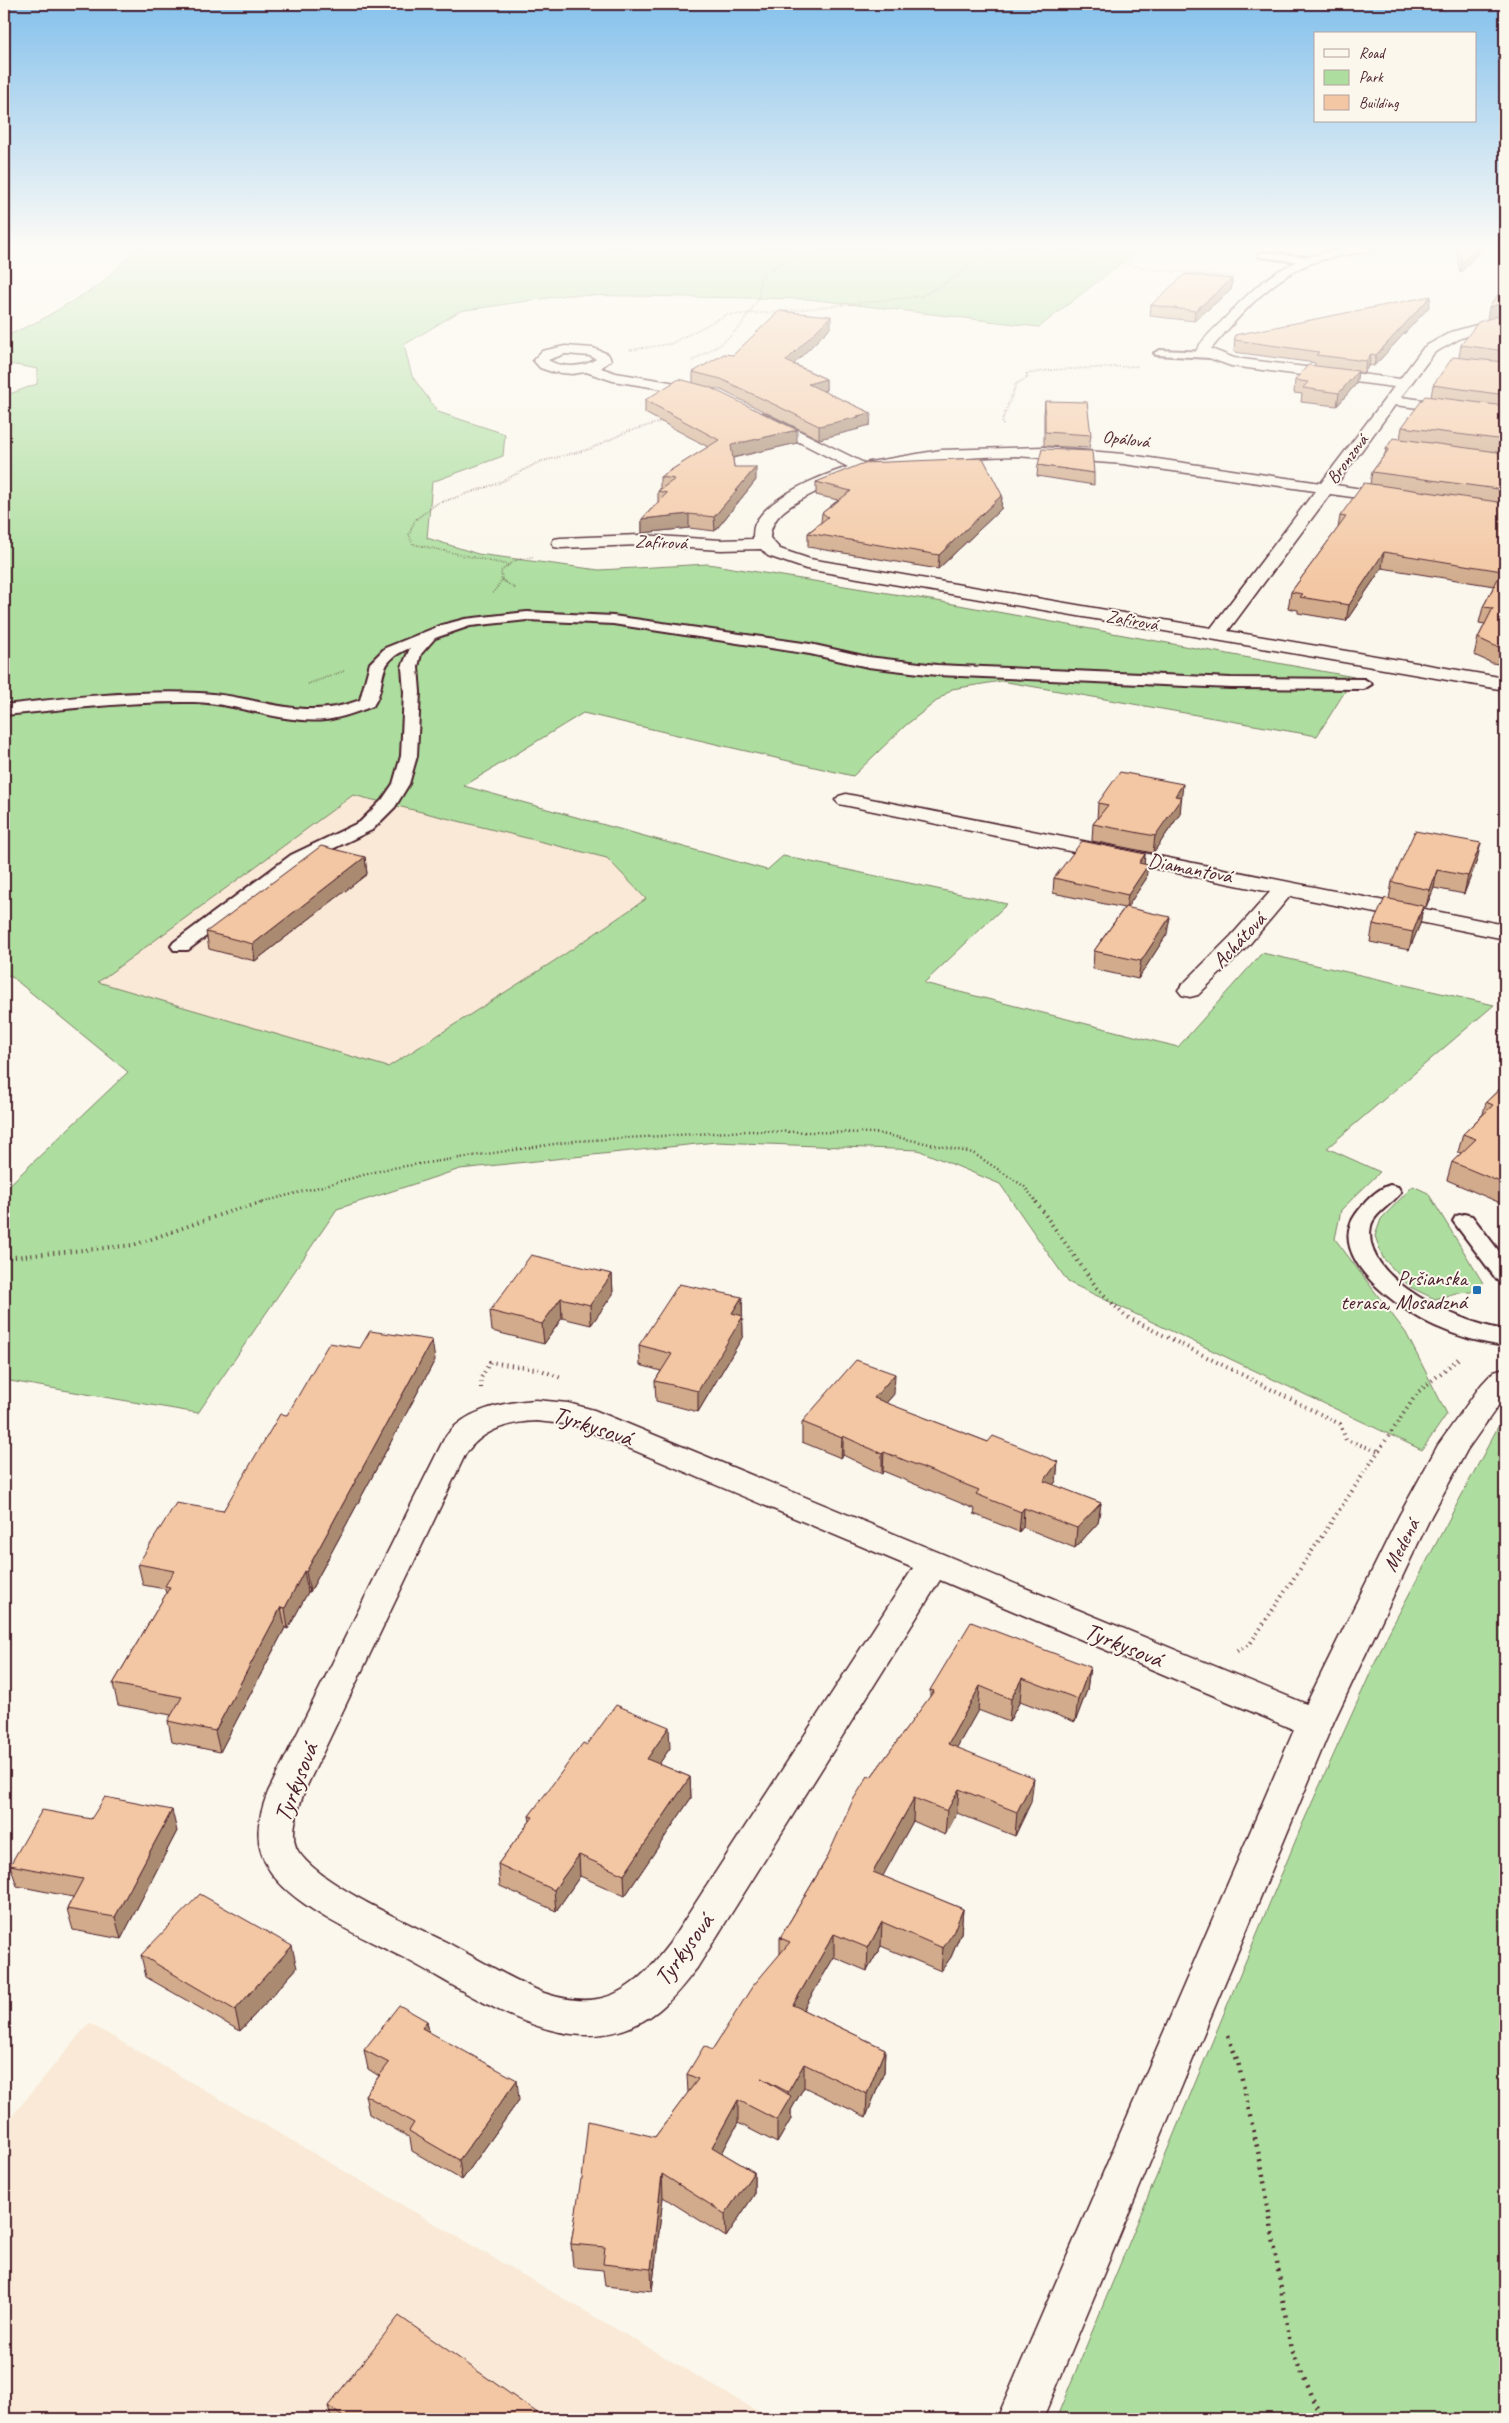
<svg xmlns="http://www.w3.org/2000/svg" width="1509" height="2423" viewBox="0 0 1509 2423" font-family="Caveat,sans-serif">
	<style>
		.built { fill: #f9e9d6 }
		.green { fill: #adde9f; stroke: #7c7e65; fill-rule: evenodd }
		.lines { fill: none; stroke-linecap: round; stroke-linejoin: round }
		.service-casing { stroke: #4a1f2b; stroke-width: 4 }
		.minor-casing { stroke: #4a1f2b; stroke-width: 3 }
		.tertiary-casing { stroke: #4a1f2b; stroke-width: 3 }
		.path-far3 { stroke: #4a1f2b; stroke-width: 2; stroke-dasharray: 0.5 2; stroke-linecap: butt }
		.path-far2 { stroke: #4a1f2b; stroke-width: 2.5; stroke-dasharray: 1 3; stroke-linecap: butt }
		.path-far1 { stroke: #4a1f2b; stroke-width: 4; stroke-dasharray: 1 4.5; stroke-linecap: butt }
		.path { stroke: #4a1f2b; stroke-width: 4.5; stroke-dasharray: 2 5.5; stroke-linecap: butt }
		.service { fill: #fbf7ec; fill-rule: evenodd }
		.minor { fill: #fbf7ec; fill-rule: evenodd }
		.tertiary { fill: #fbf7ec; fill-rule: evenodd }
		.wall { fill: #d1ab8c; stroke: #4a1f2b }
		.shaded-wall { fill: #aa8b72; stroke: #4a1f2b }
		.building { fill: #f3c7a3; stroke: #4a1f2b }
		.poi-dot { fill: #1f6fb2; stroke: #fbf7ec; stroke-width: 2 }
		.labels { text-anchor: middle; stroke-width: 4; stroke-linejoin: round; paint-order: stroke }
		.far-street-label { font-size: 18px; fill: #4a1f2b; stroke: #fbf7ec }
		.street-label { font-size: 21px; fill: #4a1f2b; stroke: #fbf7ec }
		.poi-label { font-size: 21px; fill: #4a1f2b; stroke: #fbf7ec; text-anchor: end }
		.near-street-label { font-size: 25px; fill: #4a1f2b; stroke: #fbf7ec }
	</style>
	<rect width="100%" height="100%" fill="#fbf7ec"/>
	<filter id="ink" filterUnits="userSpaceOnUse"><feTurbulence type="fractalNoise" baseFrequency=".02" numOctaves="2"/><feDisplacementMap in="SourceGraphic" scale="10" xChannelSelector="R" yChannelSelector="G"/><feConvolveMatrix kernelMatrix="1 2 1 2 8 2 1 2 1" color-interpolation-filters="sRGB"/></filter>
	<g filter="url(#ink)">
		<path class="built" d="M353,795L607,858L646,899L562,956L388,1068L97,982Z
			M89,2023L771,2419H4V2126Z"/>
		<path class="green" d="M138,247H1142L1039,327L808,299L568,295L460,311L404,345L412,376L438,412L505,434L503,456L432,482L427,538L478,554L599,570L708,564L937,601L1354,677L1317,736L1001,681L952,689L906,725L853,776L583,713L464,786L767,870L783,856L1007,904L924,983L1178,1047L1262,953L1494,1005L1327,1148L1380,1172L1341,1210L1335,1239L1406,1333L1447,1414L1422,1450L1068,1282L1000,1184L918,1150L716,1142L460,1169L337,1209L198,1413L4,1380V1190L128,1072L12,977L4,976V396L37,384L38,369L4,363V337L39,321L101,284ZM353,795L607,858L646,899L562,956L388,1067L98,982Z
			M1413,1186L1428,1193L1483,1283L1472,1292L1456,1293L1435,1299L1410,1287L1383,1258L1375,1236L1381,1219Z
			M1505,1419V2419H1056L1302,1825L1388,1634L1498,1427Z"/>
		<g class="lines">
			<defs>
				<path id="service" d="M1263,252L1308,257L1313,260L1308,263L1259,257V253Z
					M1160,350L1209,352L1215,355L1209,358L1156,355L1154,353Z
					M527,612L613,616L810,644L868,657L937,665L1231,678L1364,679L1372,684L1364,689L1231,688L937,675L868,667L810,654L613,624L527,620L470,626L435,638L421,654L418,667L420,692L417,756L409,784L395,807L372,830L303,863L188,950H174L171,946L174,942L291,855L360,822L382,800L393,784L401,756L404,692L402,667L410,648C371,664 390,681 373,706C357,712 342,718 325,720C281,724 238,703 194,702C130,701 66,709 4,715V705C66,698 136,690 199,693C258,695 300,723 360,700L370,663L385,648L442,625L465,619Z
					M1390,1185L1398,1187L1401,1192C1394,1203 1374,1213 1371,1226C1359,1281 1464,1324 1505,1330V1346C1481,1343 1457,1336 1435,1326C1402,1311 1324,1258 1356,1214C1364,1203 1376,1189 1390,1185Z
					M1464,1214L1472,1216L1505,1259V1282L1497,1280L1453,1221L1456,1216Z"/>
				<path id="minor" d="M1348,247H1374L1372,250C1353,255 1331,256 1312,263C1271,278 1239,316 1211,349L1234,358L1400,379L1424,347L1451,332L1505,317V325L1461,338L1434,353L1401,397L1505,411V419L1395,405L1336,485L1401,495L1403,498L1401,501L1395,503L1330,494L1228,631L1505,678V690L806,569L768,556L761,549L721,550L640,545L560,548L554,547L552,543L554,539L560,538L640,535L721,540L753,539C753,534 753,528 755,524C769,496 820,476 848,467L758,421L755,418L763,413L864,463L941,450L1043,447L1123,454L1321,483L1394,387L1231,366L1198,354L1196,351C1202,339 1214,329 1224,319C1264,275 1289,258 1348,247ZM1016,456L1123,464L1315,491L1211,628L810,559L780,549L770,538C771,516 789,506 808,496C873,461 944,458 1016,456Z
					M565,346L593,348L608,354L611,360L601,368L616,373L706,388L713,392L706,396L613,381L586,372L572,374L552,372L540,368L533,360L542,351ZM565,354L590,356L596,359C583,368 561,368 548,360Z
					M846,794L1505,925V939L1290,896L1248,946L1198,995L1190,997L1182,995L1178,990L1182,985L1231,936L1270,892L839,804L835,800L839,796Z
					M536,1400L568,1403L594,1410L1328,1713L1333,1723L1328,1733L1315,1737L1302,1733L940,1580L697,1968C685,1983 674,1998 659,2010C577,2076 476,1995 402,1957C364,1938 293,1907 270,1871C253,1844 257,1820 268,1792L444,1439C463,1410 504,1402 536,1400ZM536,1421L574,1425L913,1568L669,1944C634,1990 604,2013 544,1993C511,1979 481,1961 450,1944C411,1924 321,1886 298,1851C288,1835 299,1808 304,1792L465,1455C481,1430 509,1422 536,1421Z"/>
				<path id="tertiary" d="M1505,1368V1396L1467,1450L1431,1516L1333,1723L1043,2419H997L1297,1723L1399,1516L1438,1445L1481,1385L1494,1371Z"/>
			</defs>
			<use href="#service" class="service-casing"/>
			<use href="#minor" class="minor-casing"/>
			<use href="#tertiary" class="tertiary-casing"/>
			<path class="path-far3" d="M786,247L794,256L829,250L888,247
				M1056,247L1143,268L1235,277
				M1202,247L1238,252
				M630,350L670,344L726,315L778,312L922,296L957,276L976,258L995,247
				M692,361L721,344L740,327L759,298L760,280L768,271L794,256
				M1003,425L1002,421L1016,384L1027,378V374L1050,370L1137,366
				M508,565L413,544L409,535L415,520L436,504L499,483L539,462L590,449L626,432L664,421
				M502,580L516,589
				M493,593L502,580L501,571L516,560L533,557
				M308,684L344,671"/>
			<path class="path-far2" d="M259,1203L386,1169L574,1141L747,1131L877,1133L973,1153L1025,1187L1037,1203"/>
			<path class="path-far1" d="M1036,1202L1097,1288L1125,1316L1340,1424L1346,1440L1378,1451
				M4,1258L134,1245L234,1210L264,1202
				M481,1388V1378L490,1362L541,1370L561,1378
				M1237,1651L1250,1644L1418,1392L1458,1359"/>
			<path class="path" d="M1228,2036L1238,2062L1262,2169L1291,2350L1323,2419"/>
			<use href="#service" class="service"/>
			<use href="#minor" class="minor"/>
			<use href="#tertiary" class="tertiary"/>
		</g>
		<path class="wall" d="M1456,247H1484L1460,273Z
			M1232,279L1231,290L1194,321L1150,316L1151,305Z
			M1505,285V665L1492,663L1474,655L1478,638L1485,624L1479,623L1483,607L1494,586L1382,568L1346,621L1298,613V610L1288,608L1291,592L1338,528L1340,516L1370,484L1372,472L1385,454L1386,449L1400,439L1402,427L1431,397L1433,385L1459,357L1461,345L1487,320Z
			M1429,307L1374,366L1369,365L1364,373L1358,372L1356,384L1337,406L1301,402L1302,394L1294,393L1295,380L1315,366V363L1234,352L1235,335Z
			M831,327L794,364L826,379V390L823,391L871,413L870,425L859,428V429L819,439L721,390L710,388L797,443L733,458L734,467L756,480L715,531L689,528L642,533V519L658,502V491L660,489V477L708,447L645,413V400L693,383V372L733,355Z
			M1045,401L1091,435L1089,448L1044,446V415Z
			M1038,465L1094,473V485L1037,476Z
			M816,482L1002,495L1001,509L938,569L808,547V533L821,522L822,513L838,500L816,495Z
			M1181,797L1180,814L1153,853L1092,841L1093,824L1097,819L1098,803Z
			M1145,854L1144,864L1146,879L1127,907L1167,934L1138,979L1093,969L1094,951L1124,908L1053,893L1054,878Z
			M365,857L367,874L255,961L209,949L206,932Z
			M1477,860L1464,894L1434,888L1426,907H1423L1420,924L1409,950L1370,942L1373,924L1389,899L1392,882Z
			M1505,1084V1205L1447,1180L1452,1162L1461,1153L1458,1152L1463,1134L1483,1114L1486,1102Z
			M612,1274L613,1294L591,1325L562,1318L544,1344L492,1331L490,1311Z
			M742,1297L743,1336L698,1412L656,1401L655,1381L661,1371L640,1365L639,1345Z
			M435,1360L310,1592H308L288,1629L285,1628L220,1752L172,1742L168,1721L171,1715L118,1705L113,1684L166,1594L165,1589L143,1585L138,1564L223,1511L287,1415Z
			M894,1394L886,1403L988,1442L1058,1462L1056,1481L1053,1485L1101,1503L1098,1523L1075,1548L1023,1527L1019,1532L974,1514L975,1509L883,1471L882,1474L843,1455L841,1458L802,1442V1422Z
			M1090,1667L1087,1690L1075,1722L1020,1701L1009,1722L978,1710L957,1747L1031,1802L1015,1836L957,1813L945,1835L913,1821L882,1876L963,1909L961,1933L951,1957L941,1971L881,1946L867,1971L834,1957L803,2010L885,2049L884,2072L866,2117L804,2087L791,2110V2119L777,2143L738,2123L722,2153L754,2172V2195L726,2237L663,2197L652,2291L605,2286L603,2270L573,2267L571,2244L582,2179L655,2137L688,2093L687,2074L712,2050L780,1954V1938L826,1860L871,1777L930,1697V1690Z
			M587,1745L670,1748L659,1764L690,1777L691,1798L625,1896L580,1876L556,1911L500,1886L498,1864L530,1821L529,1816Z
			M91,1819L177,1831L121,1939L73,1930L67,1909L73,1897L17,1886L10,1865Z
			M141,1955L297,1968L240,2031L146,1977Z
			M427,2021L429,2032L519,2100L462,2180L412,2151L410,2138L369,2114L365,2095L379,2076L368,2069L364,2050Z
			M328,2406L546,2419H331Z"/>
		<path class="shaded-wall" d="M1477,247H1484L1460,273L1462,263Z
			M1232,279L1231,290L1194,321L1195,311Z
			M1431,296L1429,307L1374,366L1376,355Z
			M1505,303V316L1487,320L1489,307Z
			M831,316V327L786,372V361Z
			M1371,354L1369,365L1364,373L1366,361Z
			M1358,371L1356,384L1337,406L1339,393Z
			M826,379V390L808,395V384Z
			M871,413L870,425L859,428V429L819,439V426Z
			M797,430V443L731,458V445Z
			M756,467V480L715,531L714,517Z
			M1002,495L1001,509L938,569L939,555Z
			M689,514V528L642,533V519Z
			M1384,552L1382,568L1346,621L1349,605Z
			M1183,784L1180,814L1153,853L1155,836L1175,796Z
			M1481,843L1477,860L1464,894L1468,876Z
			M1145,854L1144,868L1139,863Z
			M365,857L367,874L255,961L253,944Z
			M1148,865L1146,879L1126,909L1128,895Z
			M1437,870L1434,888L1426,907L1430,890Z
			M1423,906L1420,924L1409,950L1413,932Z
			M1170,917L1167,934L1138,979L1141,961Z
			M612,1274L613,1294L591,1325L590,1305Z
			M742,1297L743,1336L698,1412V1391L732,1313Z
			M561,1298L562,1318L544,1344L542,1324Z
			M432,1340L435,1360L310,1592L306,1572Z
			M895,1374L894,1394L873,1418L874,1398Z
			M843,1436V1455L841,1458L842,1438Z
			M884,1452L883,1471L882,1474V1454Z
			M1058,1462L1056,1481L1042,1501L1044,1481Z
			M1101,1503L1098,1523L1075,1548L1077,1528Z
			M1024,1508L1023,1527L1019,1532L1021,1512Z
			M304,1571L308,1592L288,1629L285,1608Z
			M281,1607L285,1628L220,1752L215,1731Z
			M1090,1667L1087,1690L1075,1722L1078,1699Z
			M1022,1678L1020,1701L1009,1722L1011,1699Z
			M980,1686L978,1710L946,1767L948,1744Z
			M669,1727L670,1748L648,1780L647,1759Z
			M690,1777L691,1798L625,1896L624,1875Z
			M1034,1778L1031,1802L1015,1836L1017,1812Z
			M959,1789L957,1813L945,1835L947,1811Z
			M914,1798L913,1821L872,1896L873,1872Z
			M172,1810L177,1831L121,1939L115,1917Z
			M579,1855L580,1876L556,1911L554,1890Z
			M963,1909L961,1933L951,1957L941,1971L943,1948Z
			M882,1922L881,1946L867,1971L868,1948Z
			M834,1934V1957L792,2029L793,2005Z
			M292,1946L297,1968L240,2031L235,2010Z
			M427,2021L430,2040L422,2028Z
			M885,2049L884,2072L866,2117L867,2094Z
			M804,2064V2087L791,2110V2119L777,2143V2120L788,2101V2092Z
			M517,2080L519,2100L462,2180L459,2160Z
			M738,2100V2123L713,2170L712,2147Z
			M754,2172V2195L726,2237L725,2214Z
			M662,2174L663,2197L652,2291L651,2269Z"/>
		<path class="building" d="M1459,247H1477L1462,263Z
			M1185,274L1232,279L1195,311L1151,305Z
			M1505,285V303L1489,307Z
			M1431,296L1376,355L1371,354L1366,361L1316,355L1319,352L1235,340V335Z
			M779,311L831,316L786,361L826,379L808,384L871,413L857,416L859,417L819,426L721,379L693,372L724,354L733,355Z
			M1505,314V351L1461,345L1478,322Z
			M1453,357L1505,362V395L1433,385Z
			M1308,365L1358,371L1339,393L1303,388L1308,382L1295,380Z
			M679,379L709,387L797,430L731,445L734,467H756L714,517L689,514L642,519L667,493L658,491L675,479L660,477L719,440L645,400Z
			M1425,396L1505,406V440L1402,427Z
			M1045,401L1087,402L1091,435L1045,432Z
			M1393,438L1505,453V490L1372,472L1389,449H1386Z
			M1042,449L1092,451L1094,473L1038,465Z
			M983,458L1002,495L939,555L808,533L828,517L822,513L851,491L816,482L864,463Z
			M1364,483L1505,503V648L1495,646L1478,638L1493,608L1483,607L1502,571L1384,552L1349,605L1300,597L1303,594L1291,592L1346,517L1340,516Z
			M1120,772L1183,784L1175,796L1182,797L1155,836L1093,824L1108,805L1098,803Z
			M1415,831L1481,843L1468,876L1437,870L1430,890L1392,882Z
			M1082,841L1145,854L1139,863L1148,865L1128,895L1054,878Z
			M321,846L365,857L253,944L206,932Z
			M1385,898L1423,906L1413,932L1373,924Z
			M1125,907L1170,917L1141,961L1094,951Z
			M1505,1084V1184L1452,1162L1476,1139L1463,1134L1493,1105L1486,1102Z
			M531,1255L612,1274L590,1305L561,1298L542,1324L490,1311Z
			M679,1284L742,1297L732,1313L743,1316L698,1391L655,1381L672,1354L639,1345Z
			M370,1331L432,1340L306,1572L304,1571L285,1608L281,1607L215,1731L168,1721L182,1697L113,1684L170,1587L165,1586L174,1571L138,1564L176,1503L223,1511L280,1414L287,1415L329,1343L360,1348Z
			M856,1360L895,1374L874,1398L988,1442L993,1436L1058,1462L1044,1481L1101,1503L1077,1528L1024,1508L1021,1512L976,1494L979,1490L884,1452L882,1454L843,1436L842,1438L802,1422Z
			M971,1622L1090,1667L1078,1699L1022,1678L1011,1699L980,1686L948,1744L1034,1778L1017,1812L959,1789L947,1811L914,1798L873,1872L963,1909L953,1933L943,1948L882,1922L868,1948L834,1934L793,2005L885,2049L867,2094L804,2064L788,2092L761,2078L791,2096L777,2120L738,2100L712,2147L754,2172L725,2214L662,2174L651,2269L603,2264L605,2247L571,2244L581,2179H582L588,2121L655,2137L698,2079L687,2074L704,2046L712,2050L752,1987L790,1942L780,1938L826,1860L853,1800L868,1776L871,1777L934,1691L930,1690Z
			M616,1705L669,1727L647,1759L690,1777L624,1875L579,1855L554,1890L498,1864L533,1817L529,1816L583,1743L587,1745Z
			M105,1797L172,1810L115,1917L67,1909L83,1879L10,1865L42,1810L91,1819Z
			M200,1894L292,1946L235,2010L141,1955Z
			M399,2005L427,2021L422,2028L517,2080L459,2160L409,2131L414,2123L365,2095L389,2063L364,2050Z
			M399,2316L546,2419H346L328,2406Z"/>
	</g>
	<linearGradient id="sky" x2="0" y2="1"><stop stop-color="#85c1ec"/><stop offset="0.42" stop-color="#fdfbf6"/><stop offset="1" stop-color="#fdfbf6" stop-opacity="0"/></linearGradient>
	<rect width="1509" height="586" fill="url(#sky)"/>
	<rect class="poi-dot" x="1472" y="1285" width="10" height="10" rx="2.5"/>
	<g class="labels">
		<g class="far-street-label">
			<text transform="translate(1126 439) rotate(7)" y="6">Opálová</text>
			<text transform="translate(1347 459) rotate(-53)" y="6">Bronzová</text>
			<text transform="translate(661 542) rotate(2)" y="6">Zafírová</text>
			<text transform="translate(1132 620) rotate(10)" y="6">Zafírová</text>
		</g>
		<g class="street-label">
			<text transform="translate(1190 868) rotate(11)" y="7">Diamantová</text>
			<text transform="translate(1239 940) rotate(-47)" y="7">Achátová</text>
			<text transform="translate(1401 1545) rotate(-63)" y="7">Medená</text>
		</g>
		<g class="poi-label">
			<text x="1467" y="1285">Pršianska<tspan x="1467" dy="24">terasa, Mosadzná</tspan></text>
		</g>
		<g class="near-street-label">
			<text transform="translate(593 1425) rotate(18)" y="9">Tyrkysová</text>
			<text transform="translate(1124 1644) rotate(22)" y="9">Tyrkysová</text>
			<text transform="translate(295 1782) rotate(-69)" y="9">Tyrkysová</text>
			<text transform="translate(683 1949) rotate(-54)" y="9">Tyrkysová</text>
		</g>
	</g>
	<rect width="1509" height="2423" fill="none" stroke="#fbf7ec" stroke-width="20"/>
	<rect x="10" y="10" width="1489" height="2403" fill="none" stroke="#4a1f2b" stroke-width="2" filter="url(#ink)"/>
	<rect x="1314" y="32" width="162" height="90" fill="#fbf7ec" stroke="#b4a19f"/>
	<rect x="1324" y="49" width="25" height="8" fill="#fbf7ec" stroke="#b4a19f"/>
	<text x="1359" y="58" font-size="15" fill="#4a1f2b">Road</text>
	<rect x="1324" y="70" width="25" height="15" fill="#adde9f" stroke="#b4a19f"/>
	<text x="1359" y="82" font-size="15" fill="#4a1f2b">Park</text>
	<rect x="1324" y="95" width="25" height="15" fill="#f3c7a3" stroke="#b4a19f"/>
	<text x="1359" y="108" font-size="15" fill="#4a1f2b">Building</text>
</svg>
